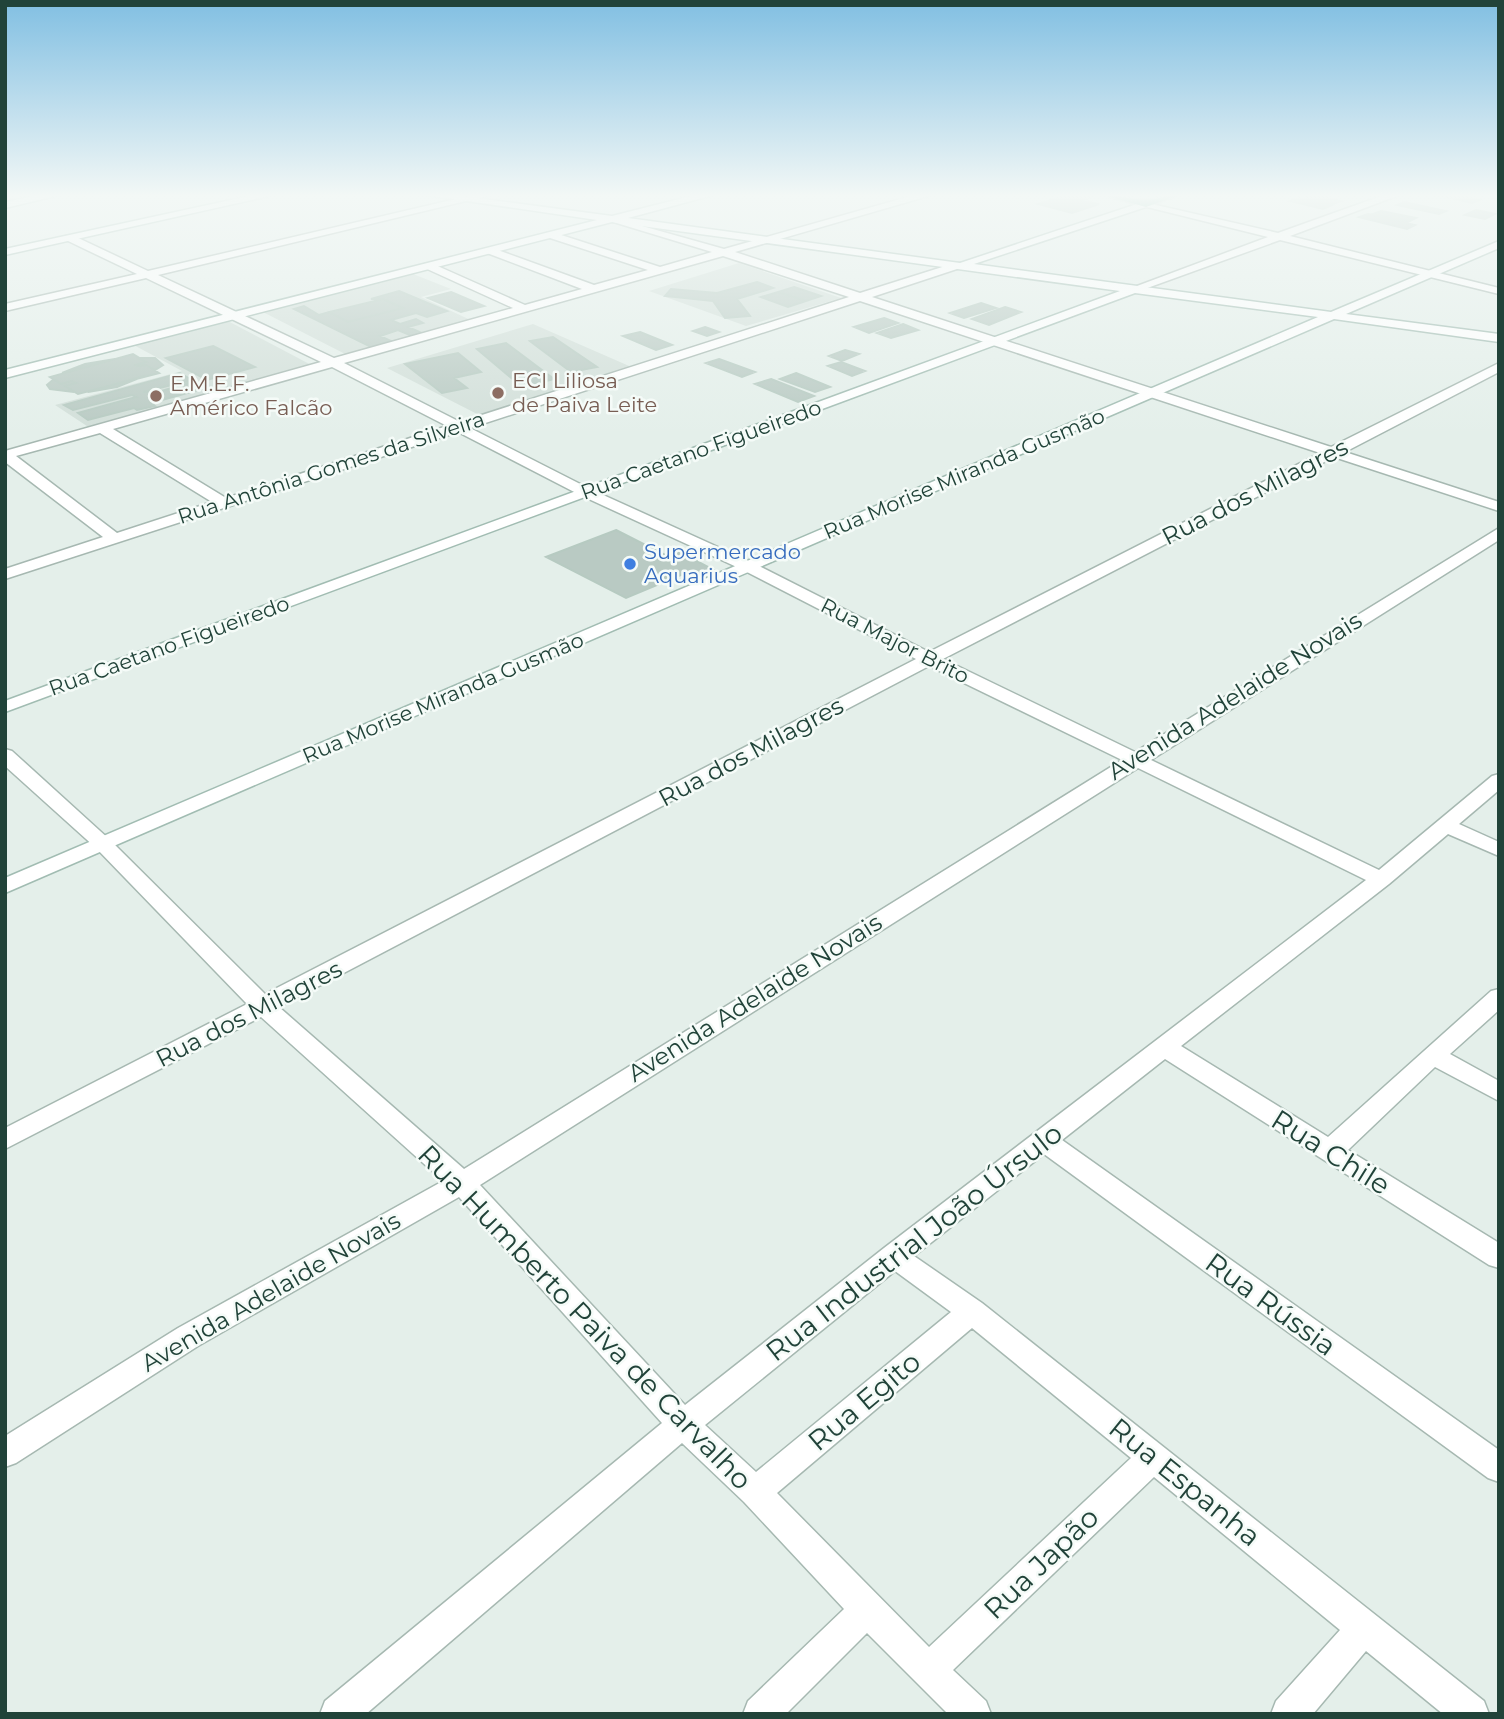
<svg xmlns="http://www.w3.org/2000/svg" width="1504" height="1719" viewBox="0 0 1504 1719" font-family="Montserrat,sans-serif">
	<style>
		.built { fill: #d2dfd9 }
		.building { fill: #b9cac3; stroke: #b6cac1; stroke-width: 2 }
		.lines { fill: none; stroke-linecap: round; stroke-linejoin: round }
		.street-casing { stroke: #a6b8b1; stroke-width: 3 }
		.secondary-casing { stroke: #a1bcb2; stroke-width: 3 }
		.primary-casing { stroke: #c1cac8; stroke-width: 3 }
		.street { fill: #fff; fill-rule: evenodd }
		.secondary { fill: #fff; fill-rule: evenodd }
		.primary { fill: #64a995; fill-rule: evenodd }
		.education-dot { fill: #8d6e63; stroke: #f5fbf8; stroke-width: 2.5 }
		.shop-dot { fill: #3f7fe0; stroke: #f5fbf8; stroke-width: 2.5 }
		.labels { text-anchor: middle; stroke-width: 5; stroke-linejoin: round; paint-order: stroke }
		.far-education-label { font-size: 21px; fill: #785e54; stroke: #f5fbf8; text-anchor: start }
		.far-street-label { font-size: 21px; fill: #214339; stroke: #f5fbf8 }
		.far-shop-label { font-size: 21px; fill: #366cbe; stroke: #f5fbf8; text-anchor: start }
		.street-label { font-size: 24px; fill: #214339; stroke: #f5fbf8 }
		.near-street-label { font-size: 28px; fill: #214339; stroke: #f5fbf8 }
	</style>
	<rect width="100%" height="100%" fill="#e4efea"/>
	<path class="built" d="M739,263L841,298L746,326L649,291Z
		M408,272L451,289L421,297L477,323L353,358L259,310Z
		M224,319L317,368L93,430L55,405L182,371L130,343Z
		M533,324L636,369L483,417L387,368Z"/>
	<path class="building" d="M1071,194L1089,198L1081,201L1099,204L1072,213L1038,204Z
		M1434,194H1454L1479,200L1472,203Z
		M1313,195L1341,201L1333,204L1305,197Z
		M1300,198L1332,205L1323,209L1290,201Z
		M1404,202L1446,211L1439,214L1397,205Z
		M1476,210L1495,214L1485,219L1465,215Z
		M1381,211L1416,218L1408,222L1373,214Z
		M1368,214L1415,225L1407,229L1359,217Z
		M757,282L773,288L737,299L750,316L725,318L713,301L665,296L671,289L717,293Z
		M794,287L821,296L806,301L778,292Z
		M399,291L447,311L427,317L416,313L391,320L400,324L416,319L423,323L408,327L422,333L412,336L398,330L380,336L391,341L371,347L294,309L304,306L319,315L329,312L348,322L403,308L383,299H371Z
		M451,292L484,306L461,312L428,298Z
		M778,292L806,301L788,307L761,297Z
		M383,299L403,308L348,322L329,312Z
		M981,303L996,308L964,318L950,313Z
		M1005,307L1021,312L989,325L972,319Z
		M884,318L898,323L869,333L854,327Z
		M903,324L918,330L891,338L877,333Z
		M705,327L719,332L707,336L693,331Z
		M640,332L672,345L656,350L623,336Z
		M553,337L597,367L571,372L530,341Z
		M506,343L554,379L522,387L477,349Z
		M213,346L255,367L207,380L166,358Z
		M845,350L859,354L842,361L829,356Z
		M458,353L481,372L454,378L467,388L442,393L405,364Z
		M133,354L146,362L136,365H146L159,373L78,394L65,386L76,383L72,381L61,384L50,377Z
		M138,358H155L163,365L155,370L146,365L139,366L136,365L146,362Z
		M115,359L62,373L85,364Z
		M719,359L755,372L742,377L706,363Z
		M841,362L865,371L852,376L828,366Z
		M180,373L192,380L143,392H158L195,381L206,388L151,403L155,406L137,410L134,408L88,420L78,413L136,397L132,395L73,410L64,405Z
		M796,373L830,387L815,392L780,379Z
		M144,376L117,387L88,392Z
		M54,379L61,384L72,381L76,383L65,386L74,392L50,389L47,385Z
		M771,379L814,396L798,402L755,384Z
		M616,530L669,557L680,552L714,570L699,576L688,572L626,598L546,557Z"/>
	<g class="lines">
		<defs>
			<path id="street" d="M477,194H495L158,275L334,358L513,308L425,268V264H433L525,305L582,289L487,253V249H495L594,285L648,270L547,237V233H555L660,267L712,252L610,221V217L724,249L918,194H935L735,252L860,293L955,263H963V267L872,297L1331,447L1499,363V372L1345,452L1499,502V511L1334,457L943,659L1135,752L1499,528V540L1151,760L1379,870L1492,776L1499,774V790L1459,824L1499,842V856L1448,834L1389,884L1181,1046L1328,1137L1491,991L1499,989V1010L1450,1054L1499,1081V1101L1435,1067L1348,1150L1499,1243V1268L1489,1265L1165,1059L1062,1140L1499,1450V1482L1488,1478L1044,1154L914,1256L982,1303L1484,1701L1489,1714H1443L1366,1651L1313,1714H1271L1276,1701L1340,1630L1154,1477L953,1670L986,1701L991,1714H948L867,1633L786,1714H743L748,1701L844,1609L744,1502L682,1443L366,1714H320L325,1701L662,1423L459,1197L198,1346L16,1463L5,1467V1436L178,1328L443,1181L261,1017L5,1149V1128L247,1004L96,848L5,766V749L12,751L110,840L265,994L916,659L741,569L580,495L458,432L5,579V569L103,537L5,462V451L321,362L146,278L5,311V304L137,274L66,240V236H74L148,271ZM723,256L849,297L460,422L344,363ZM860,301L1320,453L929,652L753,563L590,489L470,428ZM332,367L447,426L226,498L113,429ZM100,433L212,502L117,533L16,456ZM929,666L1122,760L464,1169L279,1007ZM1138,768L1366,880L884,1248L685,1405L480,1185ZM895,1271L951,1312L756,1472L705,1425ZM972,1328L1131,1458L929,1647L777,1493Z
				M1387,194H1402L1290,236L1499,288V294L1280,240L1139,291L1129,289L1268,237L1143,206V202L1278,233Z"/>
			<path id="secondary" d="M43,194H64L5,208V202Z
				M258,194H278L5,255V249Z
				M418,194H447L612,216L699,194H717L628,218L960,263L1146,201L1151,204L1149,206L974,264L1331,312L1499,241V248L1346,314L1499,334V342L1334,319L5,893V878L1318,317L1135,293L5,712V701L1120,291L612,222L5,378V370L597,220Z"/>
			<path id="primary" d="M1099,194C1115,194 1128,199 1143,200C1154,201 1169,194 1182,194L1146,207Z"/>
		</defs>
		<use href="#street" class="street-casing"/>
		<use href="#secondary" class="secondary-casing"/>
		<use href="#primary" class="primary-casing"/>
		<use href="#street" class="street"/>
		<use href="#secondary" class="secondary"/>
		<use href="#primary" class="primary"/>
	</g>
	<linearGradient id="sky" x2="0" y2="1"><stop stop-color="#81bfe2"/><stop offset="0.45" stop-color="#f3f8f6"/><stop offset="1" stop-color="#f3f8f6" stop-opacity="0"/></linearGradient>
	<rect width="1504" height="435" fill="url(#sky)"/>
	<g class="education-dot">
		<circle cx="498" cy="393" r="7"/>
		<circle cx="156" cy="396" r="7"/>
	</g>
	<circle class="shop-dot" cx="630" cy="564" r="7"/>
	<g class="labels">
		<g class="far-education-label">
			<text x="512" y="388">ECI Liliosa<tspan x="512" dy="24">de Paiva Leite</tspan></text>
			<text x="170" y="391">E.M.E.F.<tspan x="170" dy="24">Américo Falcão</tspan></text>
		</g>
		<g class="far-street-label">
			<text transform="translate(701 450) rotate(-20)" y="7">Rua Caetano Figueiredo</text>
			<text transform="translate(331 468) rotate(-18)" y="7">Rua Antônia Gomes da Silveira</text>
			<text transform="translate(964 474) rotate(-23)" y="7">Rua Morise Miranda Gusmão</text>
			<text transform="translate(895 641) rotate(27)" y="7">Rua Major Brito</text>
			<text transform="translate(169 646) rotate(-20)" y="7">Rua Caetano Figueiredo</text>
			<text transform="translate(443 698) rotate(-23)" y="7">Rua Morise Miranda Gusmão</text>
		</g>
		<g class="far-shop-label">
			<text x="644" y="559">Supermercado<tspan x="644" dy="24">Aquarius</tspan></text>
		</g>
		<g class="street-label">
			<text transform="translate(1255 492) rotate(-27)" y="8">Rua dos Milagres</text>
			<text transform="translate(1235 696) rotate(-32)" y="8">Avenida Adelaide Novais</text>
			<text transform="translate(751 752) rotate(-28)" y="8">Rua dos Milagres</text>
			<text transform="translate(755 998) rotate(-32)" y="8">Avenida Adelaide Novais</text>
			<text transform="translate(249 1014) rotate(-27)" y="8">Rua dos Milagres</text>
			<text transform="translate(271 1292) rotate(-30)" y="8">Avenida Adelaide Novais</text>
		</g>
		<g class="near-street-label">
			<text transform="translate(1331 1152) rotate(32)" y="10">Rua Chile</text>
			<text transform="translate(914 1242) rotate(-38)" y="10">Rua Industrial João Úrsulo</text>
			<text transform="translate(1271 1304) rotate(36)" y="10">Rua Rússia</text>
			<text transform="translate(585 1317) rotate(46)" y="10">Rua Humberto Paiva de Carvalho</text>
			<text transform="translate(864 1401) rotate(-40)" y="10">Rua Egito</text>
			<text transform="translate(1185 1482) rotate(39)" y="10">Rua Espanha</text>
			<text transform="translate(1041 1563) rotate(-44)" y="10">Rua Japão</text>
		</g>
	</g>
	<rect width="1504" height="1719" fill="none" stroke="#214339" stroke-width="14"/>
</svg>
